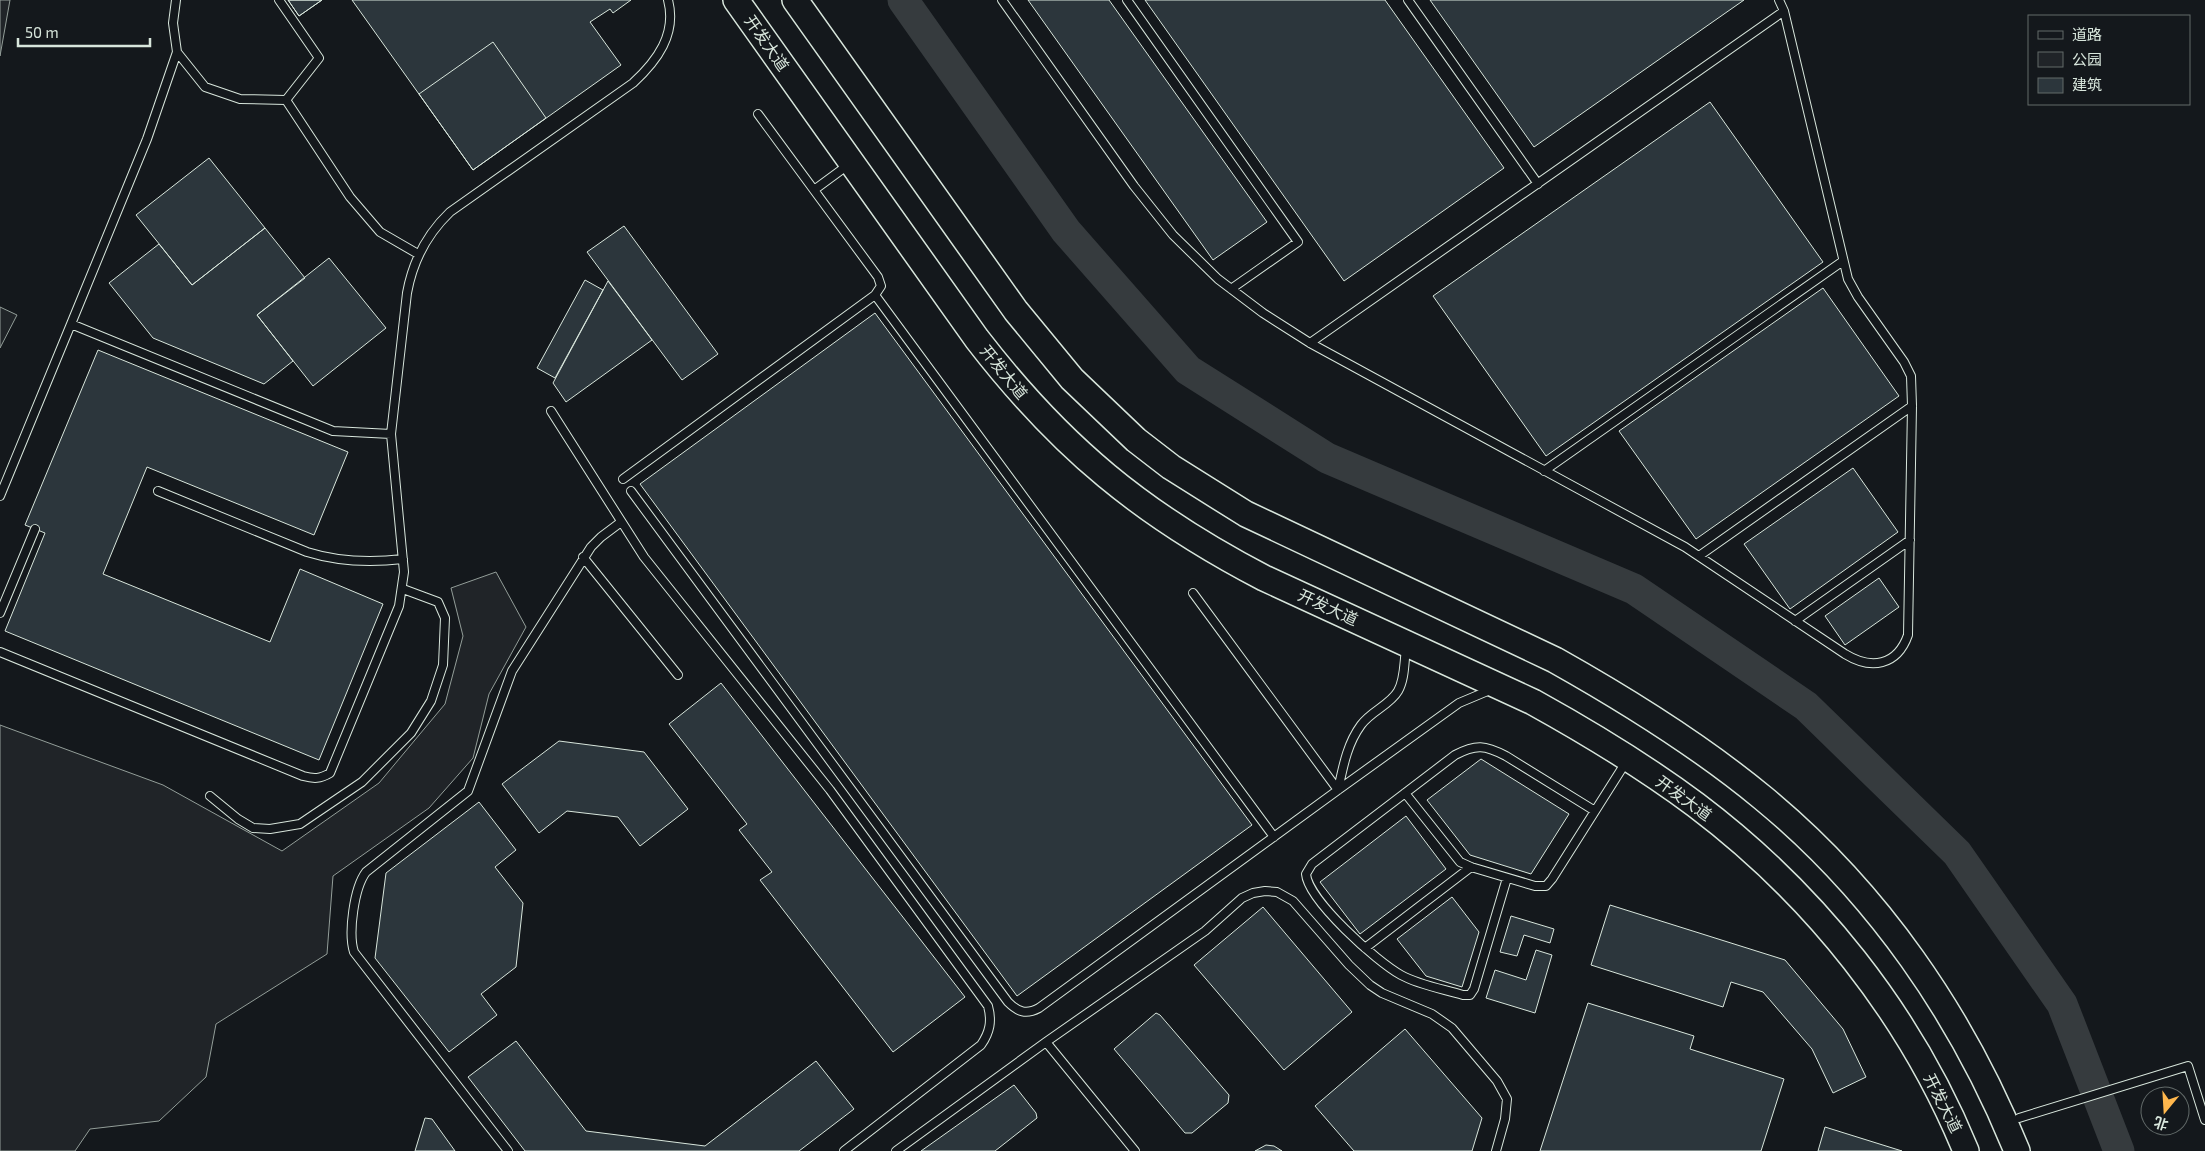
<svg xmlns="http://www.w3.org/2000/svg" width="2205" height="1151" viewBox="0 0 2205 1151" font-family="'Exo 2','Noto Sans SC',sans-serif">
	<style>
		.green { fill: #202428; stroke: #939e99 }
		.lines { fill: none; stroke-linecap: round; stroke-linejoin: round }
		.river { stroke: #363b3e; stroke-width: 31 }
		.building { fill: #2c363c; stroke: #d8e6dc }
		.lane-casing { stroke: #d8e6dc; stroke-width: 10 }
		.primary-casing { stroke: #d8e6dc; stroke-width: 28 }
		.lane { stroke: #14181c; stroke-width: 8 }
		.primary { stroke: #14181c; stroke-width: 25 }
		.labels { text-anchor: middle; stroke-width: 4; stroke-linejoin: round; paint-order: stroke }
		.street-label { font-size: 16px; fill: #d8e6dc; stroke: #14181c }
	</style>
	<rect width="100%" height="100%" fill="#14181c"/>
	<path class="green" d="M0,0H10L0,56Z
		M0,307L17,315L0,348Z
		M496,572L526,627L489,694L473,758L429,808L333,876L327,954L216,1024L206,1077L159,1121L90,1129L75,1151H0V725L163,785L282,851L379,783L445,704L463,636L451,588Z"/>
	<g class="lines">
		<path class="river" d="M903,0L1066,231L1188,370L1327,458L1634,589L1806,706L1957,853L2062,1004L2119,1151"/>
	</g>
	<path class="building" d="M288,0H322L299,16Z
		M288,0H322L299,16Z
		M352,0H631L613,13L610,9L590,22L621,65L473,170Z
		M1028,0H1109L1267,222L1213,260Z
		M1145,0H1385L1504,168L1344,281Z
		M1430,0H1744L1534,147Z
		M493,42L546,118L473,170L419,94Z
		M1710,102L1823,262L1546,456L1433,296Z
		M209,158L265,228L192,285L136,215Z
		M624,226L718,354L682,380L587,252Z
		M265,228L305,278L257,315L293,361L264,384L153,338L109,283L159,244L192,285Z
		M329,258L386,328L313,386L257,315Z
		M585,280L603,290L555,378L537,368Z
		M608,281L652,340L566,402L553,383Z
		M1823,288L1899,396L1696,539L1619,431Z
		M875,313L1252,825L1017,996L640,484Z
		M98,350L348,452L314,535L147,467L103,574L270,642L300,569L383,604L319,760L5,631L45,533L25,525Z
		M1853,468L1898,532L1790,609L1744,544Z
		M1879,578L1899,607L1845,645L1825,616Z
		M721,683L965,997L893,1052L760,880L772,872L739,830L747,824L669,724Z
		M559,741L644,752L688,809L640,846L618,817L567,811L539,833L502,784Z
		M1481,759L1569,814L1531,874L1470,855L1427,800Z
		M479,802L516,850L495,867L523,903L516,967L481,994L497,1015L449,1052L375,958L386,873Z
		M1406,816L1446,869L1360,934L1320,882Z
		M1452,897L1479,932L1462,987L1426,976L1397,939Z
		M1610,905L1785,960L1843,1029L1866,1077L1833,1093L1812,1049L1763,992L1731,982L1723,1007L1591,965Z
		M1263,907L1352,1012L1284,1070L1194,965Z
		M1511,916L1554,929L1550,943L1524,935L1517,956L1500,952Z
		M1536,950L1552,955L1535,1013L1486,998L1495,970L1526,980Z
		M1588,1003L1694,1036L1690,1049L1784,1079L1761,1151H1540Z
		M1156,1013L1160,1015L1229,1095L1228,1103L1192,1133H1185L1114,1049Z
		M1405,1029L1482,1118L1472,1151H1354L1315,1106Z
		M516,1041L586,1131L705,1146L816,1061L854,1109L799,1151H525L468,1077Z
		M1014,1085L1036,1113L1037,1118L995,1151H921Z
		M425,1118L432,1119L455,1151H415Z
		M1825,1127L1902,1151H1818Z
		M1266,1145L1274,1146L1282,1151H1255Z"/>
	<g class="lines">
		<defs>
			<path id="lane" d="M176,0L173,23L177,52L205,87L240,99L286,100L350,197L380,232L418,254
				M279,0L319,58L286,100
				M1002,0L1134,186L1173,235L1218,279L1263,313L1310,343L1685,547L1845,654C1871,670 1897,666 1908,635L1912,406L1911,376L1904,362L1858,297L1848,279L1784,11L1779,0
				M1127,0L1298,242L1231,289
				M1408,0L1538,184
				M814,190L848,165
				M875,295L1274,837
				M71,324L147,139L177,52
				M1310,343L1784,11
				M551,411L644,557L830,790L988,1006C992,1021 990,1032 981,1045L844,1151
				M1544,471L1843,261
				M623,479L875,295L881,286L878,277L758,114
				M158,491L307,552C339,562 369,563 403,559
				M631,491L1008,1002C1018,1012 1026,1015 1039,1008L1338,790L1193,593
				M0,496L71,324L333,431L391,434
				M1699,556L1912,406
				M583,557L678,675
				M0,613L35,529
				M1795,621L1910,540
				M0,652L303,776C314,779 320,779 330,773L399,606L404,572L391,434L407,293C413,260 427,234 450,212L633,83C657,61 677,34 668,0
				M1338,790L1459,703L1490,690
				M1338,790C1343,767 1347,744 1361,725C1371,711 1390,705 1398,691C1405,679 1404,662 1406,649
				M1405,793L1460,862L1471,867L1535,886H1546L1552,879L1626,762
				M210,796L238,819L253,828L270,829L300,824L362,782L411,733L431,701L443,665L445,618L438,602L403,589
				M1507,878L1474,989L1470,995H1463C1443,989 1419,985 1401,975C1377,962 1308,900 1306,874L1312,864L1455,755C1476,744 1485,745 1506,756L1595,811
				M1365,948L1471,867
				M1046,1042L1135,1151
				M2019,1118L2188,1066L2205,1120
				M508,1151L354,952C348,933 354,888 366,872L468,791L512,671L591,547L601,537L621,522
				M896,1151L1046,1042L1205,931L1242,898L1253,893L1265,891L1277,892L1293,901L1349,965L1370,985L1382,993L1432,1014L1452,1028L1497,1081L1507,1099L1505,1119L1496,1151"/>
			<path id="primary" d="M736,0L977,339C1061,448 1143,515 1264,578L1533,702C1589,733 1645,767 1696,805C1814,894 1910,1014 1966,1151
				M795,0L1016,311L1072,379L1136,440L1171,467L1246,514L1555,660C1628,701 1699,745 1763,798C1877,892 1962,1015 2017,1151"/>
		</defs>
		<use href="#lane" class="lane-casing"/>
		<use href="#primary" class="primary-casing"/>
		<use href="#lane" class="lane"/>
		<use href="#primary" class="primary"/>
	</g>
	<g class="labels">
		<g class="street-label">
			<text transform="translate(767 43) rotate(55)" y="6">开发大道</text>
			<text transform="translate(1004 372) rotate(51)" y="6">开发大道</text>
			<text transform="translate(1328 607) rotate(25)" y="6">开发大道</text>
			<text transform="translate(1684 798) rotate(36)" y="6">开发大道</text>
			<text transform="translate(1943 1103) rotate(63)" y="6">开发大道</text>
		</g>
	</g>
	<rect x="2028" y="15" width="162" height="90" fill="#14181c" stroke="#626a69"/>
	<rect x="2038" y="31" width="25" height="8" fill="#14181c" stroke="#626a69"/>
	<text x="2072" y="40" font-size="15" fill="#d8e6dc">道路</text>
	<rect x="2038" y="52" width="25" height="15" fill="#202428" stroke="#626a69"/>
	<text x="2072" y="65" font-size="15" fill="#d8e6dc">公园</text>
	<rect x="2038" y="78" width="25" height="15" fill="#2c363c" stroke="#626a69"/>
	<text x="2072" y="90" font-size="15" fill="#d8e6dc">建筑</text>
	<g transform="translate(2165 1111) rotate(198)"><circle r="24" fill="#14181c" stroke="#626a69"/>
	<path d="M0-4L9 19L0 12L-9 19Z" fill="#ffb74d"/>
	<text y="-8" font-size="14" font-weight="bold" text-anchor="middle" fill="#d8e6dc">北</text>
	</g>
	<path d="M18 38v8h132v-8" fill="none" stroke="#d8e6dc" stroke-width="2.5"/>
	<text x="25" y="38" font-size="15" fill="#d8e6dc" stroke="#14181c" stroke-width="4" paint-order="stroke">50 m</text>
</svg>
